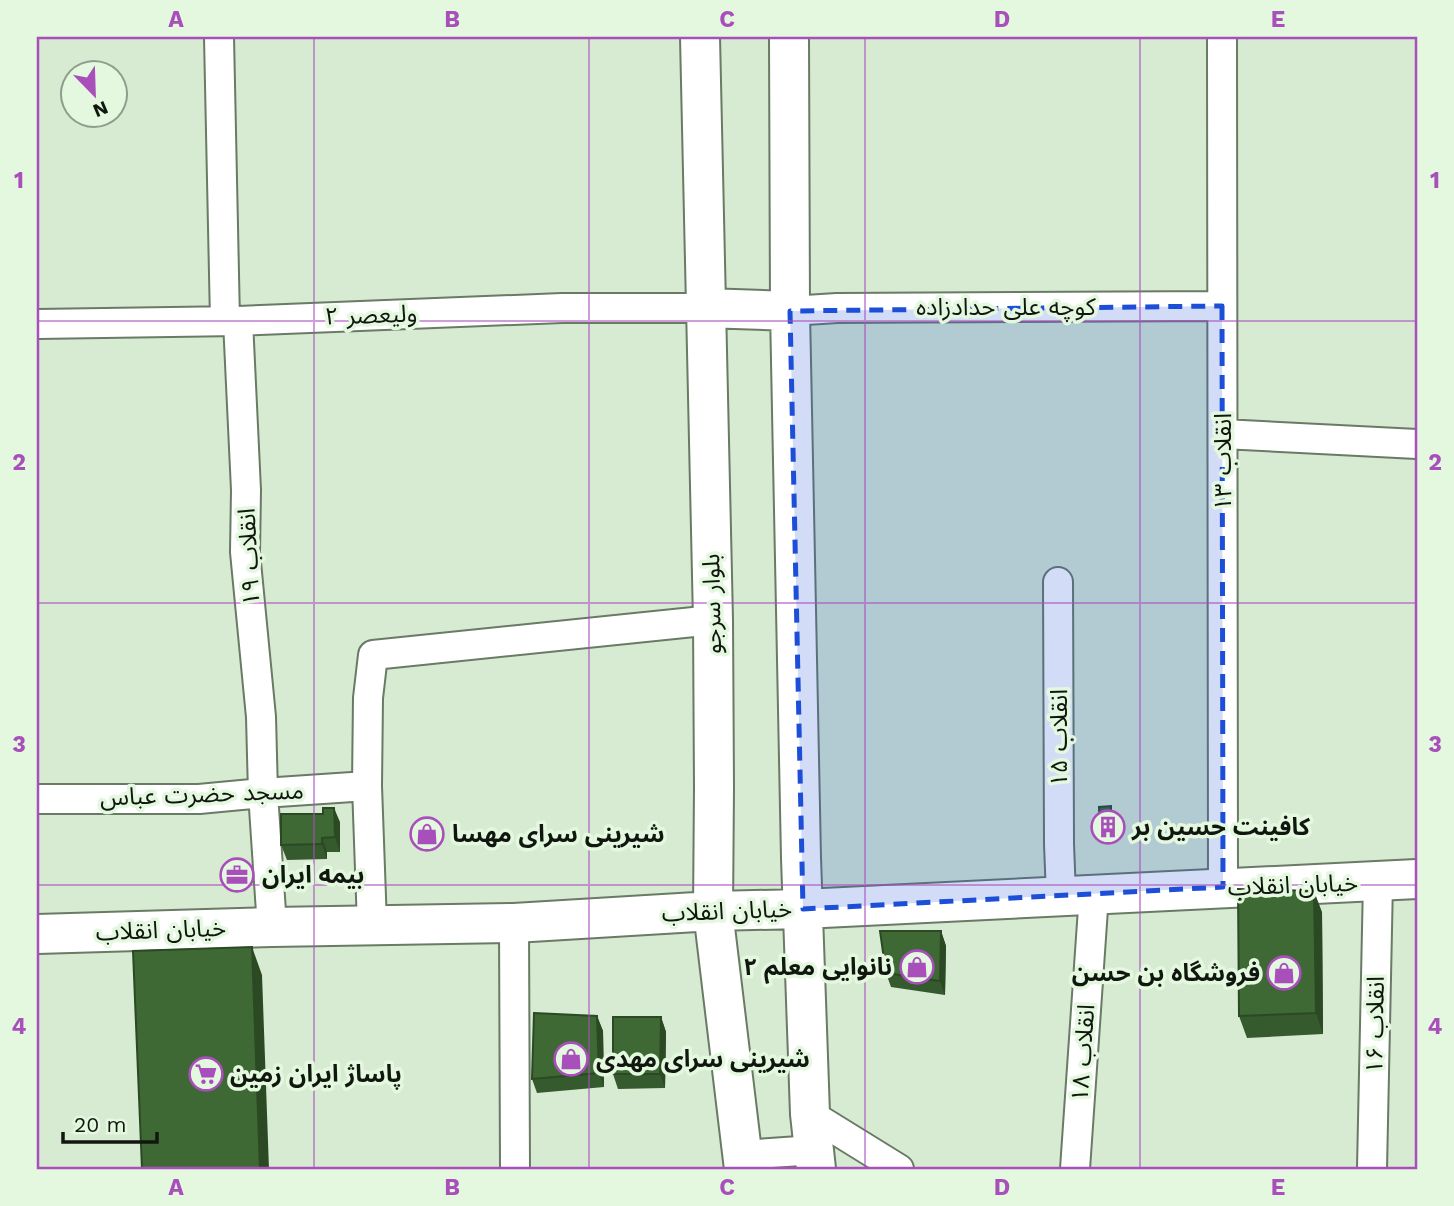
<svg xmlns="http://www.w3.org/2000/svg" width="1454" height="1206" viewBox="0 0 1454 1206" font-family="'Work Sans','Noto Sans Arabic',sans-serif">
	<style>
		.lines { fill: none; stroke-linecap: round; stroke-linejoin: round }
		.street-casing { stroke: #697a65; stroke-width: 32 }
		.secondary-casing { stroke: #697a65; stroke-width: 42 }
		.street { stroke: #fff; stroke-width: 28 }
		.secondary { stroke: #fff; stroke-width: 38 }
		.wall { fill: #355a2d }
		.shaded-wall { fill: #2b4a24 }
		.building { fill: #3e6934; stroke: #2b4a24; stroke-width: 2 }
		.marked { fill: #1d4ed8; fill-opacity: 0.2; stroke: #1d4ed8; stroke-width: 5; stroke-dasharray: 14 9; stroke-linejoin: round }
		.grid { fill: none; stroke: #a84fbc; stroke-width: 2; stroke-opacity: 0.55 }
		.labels { text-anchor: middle; stroke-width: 7; stroke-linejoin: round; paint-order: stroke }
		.street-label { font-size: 24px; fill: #10170f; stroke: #e4f7df }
		.poi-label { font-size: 24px; font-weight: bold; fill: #10170f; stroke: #e4f7df; text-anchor: start }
		.neatline { fill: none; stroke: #a84fbc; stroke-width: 2.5 }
		.grid-label { font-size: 23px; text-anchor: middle; font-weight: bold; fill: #a84fbc }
	</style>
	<rect width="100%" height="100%" fill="#d7ead2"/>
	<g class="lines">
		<defs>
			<path id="street" d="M219,37L225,321
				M1222,37L1223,887
				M790,311L837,308L1222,306
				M238,321L246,490L245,552L261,717L263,793L272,927
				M37,324L238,321L562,308H705
				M1223,434L1417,444
				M1058,582L1059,844L1061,895
				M37,799H199L263,793L367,786
				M514,923L515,1169
				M372,925L367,786L368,698L373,655L713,620
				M810,1114L899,1169
				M742,1155L814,1150
				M1075,1169L1094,894
				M1372,1169L1378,882"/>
			<path id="secondary" d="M700,37L713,620L714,787L713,911L744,1169
				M789,37L790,311L801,858L810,1114L816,1169
				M705,308L790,311
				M37,934L272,927L514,923L713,911L803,909L1417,879"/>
		</defs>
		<use href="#street" class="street-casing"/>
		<use href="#secondary" class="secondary-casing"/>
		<use href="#street" class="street"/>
		<use href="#secondary" class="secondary"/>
	</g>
	<path class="wall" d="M1113,814V840L1103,841L1100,834Z
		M340,822V852H327V859L287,860L281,845Z
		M1322,912L1323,1034L1247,1038L1239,1016Z
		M941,931L946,946L945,995L891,987L886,973Z
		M597,1016L603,1031L604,1087L537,1093L532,1079Z
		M661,1017L666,1032L665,1088L618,1089L613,1074Z"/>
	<path class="shaded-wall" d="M1111,806L1113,814V840L1111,833Z
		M334,808L340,822V852L335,837Z
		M322,838L327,852V859L322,844Z
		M1314,891L1322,912L1323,1034L1316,1013Z
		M941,931L946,946L945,995L940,981Z
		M252,947L262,975L269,1169H260Z
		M597,1016L603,1031L604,1087L599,1073Z
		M661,1017L666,1032L665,1088L660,1074Z"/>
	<path class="building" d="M1111,806V833L1100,834L1099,807Z
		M323,808H334L335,837L322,838V844L281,845V814H323Z
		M1238,889L1314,891L1316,1013L1239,1016Z
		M880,931H941L940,981L886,973Z
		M252,947L260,1169H142L133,951Z
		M534,1013L597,1016L599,1073L532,1079Z
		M613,1017H661L660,1074H613Z"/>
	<path class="marked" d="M1222,306L1223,887L803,909L790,311Z"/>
	<path class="grid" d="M314,37V1169M589,37V1169M865,37V1169M1140,37V1169M37,321H1417M37,603H1417M37,885H1417"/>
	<defs>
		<symbol id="building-ring" viewBox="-11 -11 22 22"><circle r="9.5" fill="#e4f7df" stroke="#a84fbc" stroke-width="1.5"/><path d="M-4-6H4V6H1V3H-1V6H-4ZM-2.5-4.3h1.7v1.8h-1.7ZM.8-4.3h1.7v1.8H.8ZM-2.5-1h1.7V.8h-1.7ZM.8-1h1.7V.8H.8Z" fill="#a84fbc"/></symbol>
		<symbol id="shop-ring" viewBox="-11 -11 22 22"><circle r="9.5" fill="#e4f7df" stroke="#a84fbc" stroke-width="1.5"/><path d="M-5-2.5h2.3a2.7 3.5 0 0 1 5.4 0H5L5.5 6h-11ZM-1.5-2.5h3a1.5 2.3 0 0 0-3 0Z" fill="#a84fbc"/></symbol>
		<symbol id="office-ring" viewBox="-11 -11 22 22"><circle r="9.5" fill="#e4f7df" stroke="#a84fbc" stroke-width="1.5"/><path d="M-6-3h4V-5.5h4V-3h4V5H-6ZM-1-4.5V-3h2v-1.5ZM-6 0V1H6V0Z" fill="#a84fbc"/></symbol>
		<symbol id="supermarket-ring" viewBox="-11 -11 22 22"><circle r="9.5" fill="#e4f7df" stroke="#a84fbc" stroke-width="1.5"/><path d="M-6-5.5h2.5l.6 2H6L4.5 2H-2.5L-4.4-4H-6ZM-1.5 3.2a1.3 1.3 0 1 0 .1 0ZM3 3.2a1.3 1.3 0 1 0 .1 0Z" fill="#a84fbc"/></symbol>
	</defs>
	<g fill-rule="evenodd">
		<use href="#building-ring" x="1089" y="808" width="38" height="38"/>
		<use href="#shop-ring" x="408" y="815" width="38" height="38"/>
		<use href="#office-ring" x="218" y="856" width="38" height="38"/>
		<use href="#shop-ring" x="898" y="948" width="38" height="38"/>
		<use href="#shop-ring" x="1265" y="954" width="38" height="38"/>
		<use href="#shop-ring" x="552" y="1040" width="38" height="38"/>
		<use href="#supermarket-ring" x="187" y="1055" width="38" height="38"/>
	</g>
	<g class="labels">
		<g class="street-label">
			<text x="1006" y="315">کوچه علی حدادزاده</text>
			<text transform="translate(371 315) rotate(-2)" y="8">ولیعصر ۲</text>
			<text transform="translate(1223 462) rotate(-90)" y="8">انقلاب ۱۳</text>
			<text transform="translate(249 557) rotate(-93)" y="8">انقلاب ۱۹</text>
			<text transform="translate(712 604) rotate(-91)" y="8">بلوار سرجو</text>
			<text transform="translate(1059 738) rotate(-90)" y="8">انقلاب ۱۵</text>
			<text transform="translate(202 794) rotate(-2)" y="8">مسجد حضرت عباس</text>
			<text transform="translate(1293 885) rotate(-2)" y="8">خیابان انقلاب</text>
			<text transform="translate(727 911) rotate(-2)" y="8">خیابان انقلاب</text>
			<text transform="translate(161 930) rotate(-2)" y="8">خیابان انقلاب</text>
			<text transform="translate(1375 1025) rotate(-89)" y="8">انقلاب ۱۶</text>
			<text transform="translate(1083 1053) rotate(-86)" y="8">انقلاب ۱۸</text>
		</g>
		<g class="poi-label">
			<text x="1132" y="835">کافینت حسین بر</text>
			<text x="452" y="842">شیرینی سرای مهسا</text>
			<text x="262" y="883">بیمه ایران</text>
			<text x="892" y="975" text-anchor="end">نانوایی معلم ۲</text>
			<text x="1260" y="981" text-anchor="end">فروشگاه بن حسن</text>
			<text x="596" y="1067">شیرینی سرای مهدی</text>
			<text x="230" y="1082">پاساژ ایران زمین</text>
		</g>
	</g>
	<rect width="1454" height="1206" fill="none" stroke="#e4f7df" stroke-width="77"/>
	<g transform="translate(94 94) rotate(157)"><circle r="33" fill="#e4f7df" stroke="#8f9d8c" stroke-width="2"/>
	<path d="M0-5L12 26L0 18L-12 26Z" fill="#a84fbc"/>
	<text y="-10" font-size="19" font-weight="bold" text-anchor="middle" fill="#10170f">N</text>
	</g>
	<path d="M63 1132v10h94v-10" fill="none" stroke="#10170f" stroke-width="3.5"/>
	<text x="74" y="1132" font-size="21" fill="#10170f" stroke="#e4f7df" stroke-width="5" paint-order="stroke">20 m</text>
	<rect x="38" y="38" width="1378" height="1130" class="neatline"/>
	<g class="grid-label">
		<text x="176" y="27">A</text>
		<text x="452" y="27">B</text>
		<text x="727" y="27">C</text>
		<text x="1002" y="27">D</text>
		<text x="1278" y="27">E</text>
		<text x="19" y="188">1</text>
		<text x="1435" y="188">1</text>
		<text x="19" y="470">2</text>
		<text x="1435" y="470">2</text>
		<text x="19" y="752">3</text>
		<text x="1435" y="752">3</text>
		<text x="19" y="1034">4</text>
		<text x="1435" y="1034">4</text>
		<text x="176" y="1195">A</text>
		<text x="452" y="1195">B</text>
		<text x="727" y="1195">C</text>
		<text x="1002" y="1195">D</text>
		<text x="1278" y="1195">E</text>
	</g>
</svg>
